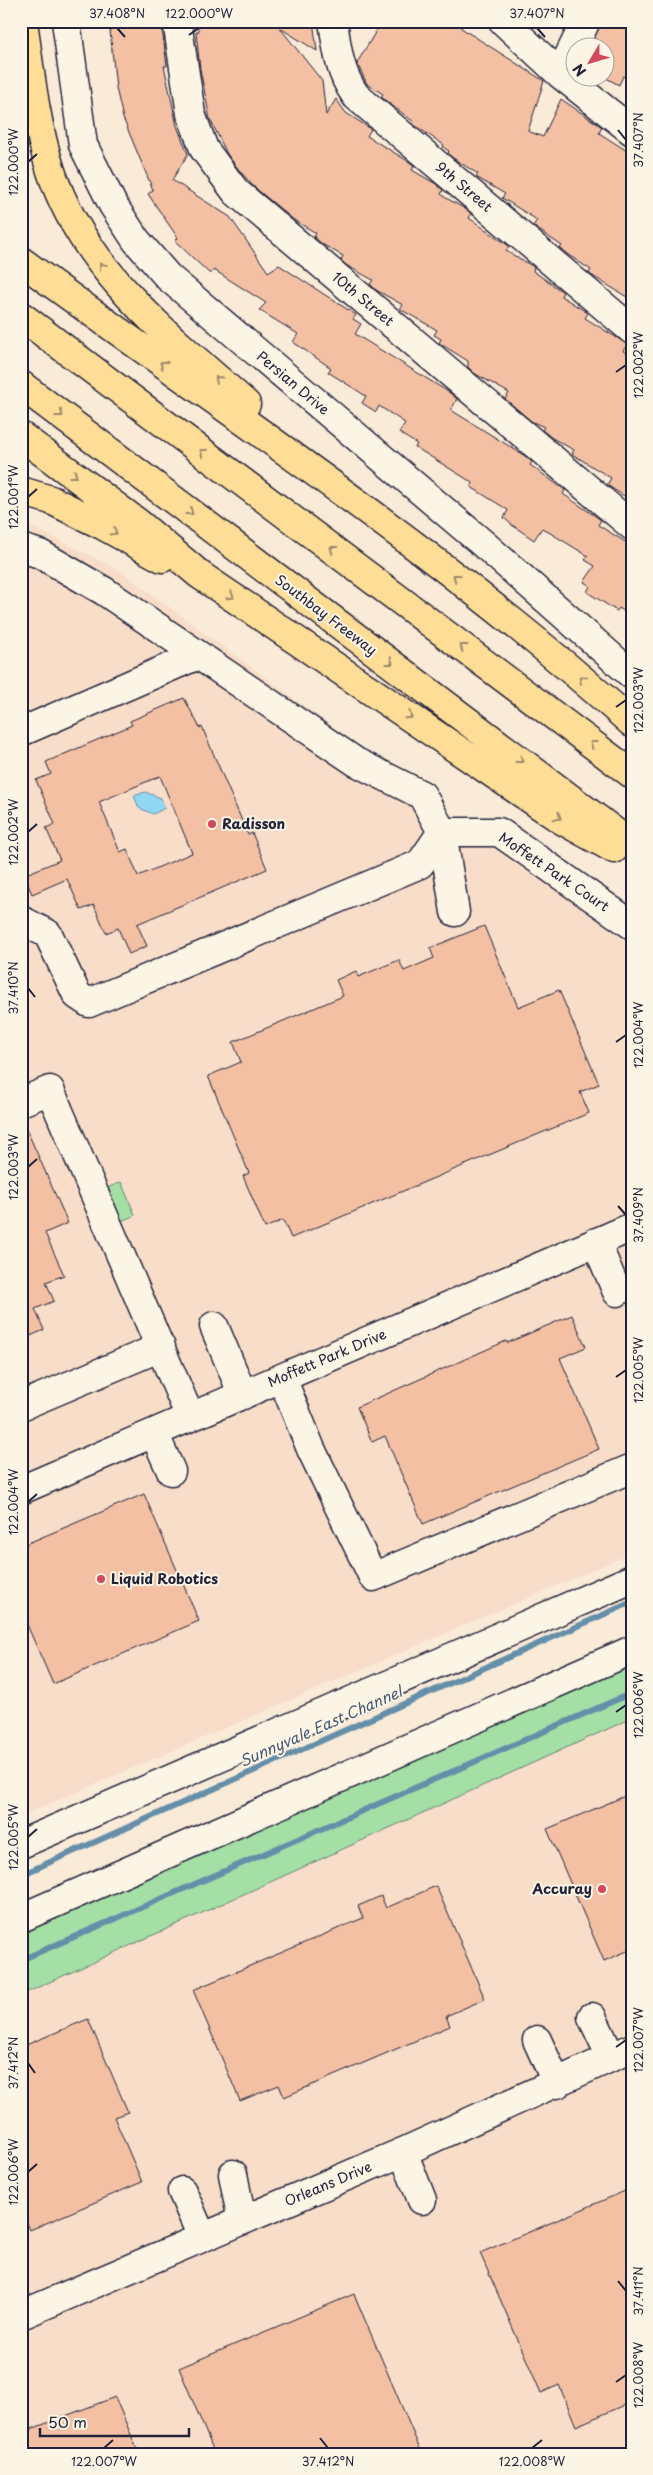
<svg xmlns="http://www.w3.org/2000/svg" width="653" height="2475" viewBox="0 0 653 2475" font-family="'Playpen Sans',sans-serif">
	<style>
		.built { fill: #f8ddc8 }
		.green { fill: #a4e0a6; stroke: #638170 }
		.water { fill: #91d7f3; stroke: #658fa9 }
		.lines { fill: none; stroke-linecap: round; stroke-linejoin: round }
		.stream { stroke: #658fa9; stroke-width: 6 }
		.building { fill: #f3c0a4; stroke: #22223b; fill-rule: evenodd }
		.minor-casing { stroke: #22223b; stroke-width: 31 }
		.highway-casing { stroke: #22223b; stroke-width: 31 }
		.minor { stroke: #fcf5e5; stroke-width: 28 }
		.highway { stroke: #fede96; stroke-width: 28 }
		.oneway { stroke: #9b896d }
		.ticks { fill: none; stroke: #22223b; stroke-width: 2 }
		.poi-dot { fill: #d1495b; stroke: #fcf5e5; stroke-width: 2 }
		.labels { text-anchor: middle; stroke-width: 4; stroke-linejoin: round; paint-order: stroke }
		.street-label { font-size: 14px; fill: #22223b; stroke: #fcf5e5 }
		.poi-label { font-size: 14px; font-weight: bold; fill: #22223b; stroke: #fcf5e5; text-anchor: start }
		.water-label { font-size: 15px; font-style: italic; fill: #435872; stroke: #fcf5e5 }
		.neatline { fill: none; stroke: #22223b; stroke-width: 2 }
		.ticks-label { font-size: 12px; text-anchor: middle; fill: #22223b }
	</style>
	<rect width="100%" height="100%" fill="#faead8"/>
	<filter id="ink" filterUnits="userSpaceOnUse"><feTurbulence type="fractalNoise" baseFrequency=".02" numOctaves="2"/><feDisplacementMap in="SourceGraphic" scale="10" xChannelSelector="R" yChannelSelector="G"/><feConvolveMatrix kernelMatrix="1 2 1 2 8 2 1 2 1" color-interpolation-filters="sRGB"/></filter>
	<g filter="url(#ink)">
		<path class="built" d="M21,521L120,571L632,946V1553L21,1816Z
			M632,1718V2454H21V1995Z"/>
		<path class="green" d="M121,1182L135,1215L99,1231L84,1198Z
			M632,1665V1718L21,1995V1928Z"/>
		<path class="water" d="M145,792L161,798L165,808L153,814L139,808L134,796Z"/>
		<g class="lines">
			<path class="stream" d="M21,1875L632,1602
				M21,1960L632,1693"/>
		</g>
		<path class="building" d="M109,21H161L167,66H164L177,126L188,154L172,180L230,217L268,272L279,265L356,315L353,319L361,324L355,334L450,393L457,399L451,410L525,456L532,462L530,465L565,490L563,494L601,520L598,525L632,546V616L619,608L617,611L587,592L590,586L584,582L595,566L585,560L588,556L542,528L534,540L512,525L504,518L508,510L471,487L473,483L415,447L417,444L399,433L405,423L379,406L376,412L362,403L366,396L328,372L331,368L293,342L298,334L259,310L266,303L214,270L210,274L175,241L178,238L148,194L153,190L123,118L116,88Z
			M214,21H313L317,51L280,28L322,81L326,115L336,99L346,113L371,129L367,136L411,163L414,166L412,170L436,184L443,190L441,194L446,198L467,210L471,214L469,218L509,246L506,251L534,267L533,271L563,292L561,296L588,313L585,318L627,344L623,351L632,356V501L607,485L611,478L572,454L574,450L552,438L542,430L544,427L531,421L505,399L509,393L474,373L468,367V361L439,343L441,339L434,335L437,330L400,309L403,305L376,290L370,284L373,280L346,265L341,260L343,256L322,244L314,237L316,233L294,220L254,187L239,170L227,154L210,119L200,69L196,32L199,31L197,24Z
			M382,21H465L461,28L544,81L528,131L543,137L561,99L602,127L599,133L632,154V300L591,275L589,273L591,270L567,254L560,248L562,246L533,226L537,220L502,198L505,194L476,177L478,174L453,158L448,154L449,151L443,147L444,145L420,129L413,124L414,122L381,97L383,94L367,84L357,63Z
			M601,21H632V80L623,76L619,85L606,78V48H590Z
			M184,698L200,728L202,727L248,835L252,833L267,869L137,924L147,946L129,954L118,928L106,933L94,905L81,910L67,879L32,894L24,875L60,860L46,828L55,824L36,780L51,774L46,762L132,725L130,721ZM160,776L192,853L138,876L127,849L120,852L99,802Z
			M484,926L518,1007L559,990L599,1084L580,1092L589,1113L291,1238L283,1220L265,1228L243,1176L249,1173L208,1076L241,1062L233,1042L343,996L336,980L356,971L358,977L399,960L404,971L434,958L430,948Z
			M21,1117L68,1223L45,1233L64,1275L46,1282L54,1301L35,1309L44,1330L21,1340Z
			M572,1315L586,1347L560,1358L599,1449L423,1524L385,1436L372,1442L357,1407L506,1341L507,1343Z
			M144,1494L199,1621L53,1684L21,1611V1546Z
			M632,1793V1949L604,1961L547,1829Z
			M436,1886L485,1999L446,2016L450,2026L284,2097L279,2085L240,2101L193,1990L363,1918L358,1906L381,1896L386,1908Z
			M88,2019L128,2112L114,2117L142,2182L30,2230L21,2209V2047Z
			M632,2188V2402L576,2426L559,2385L541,2393L480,2253Z
			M354,2294L422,2454H215L179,2368Z
			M115,2397L139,2454H21V2433Z"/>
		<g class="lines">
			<defs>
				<path id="minor" d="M66,21L83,145L113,205L136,240L168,277L487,547L632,675
					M177,21L191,114L204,149L236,192L632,526
					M333,21C337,49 339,72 356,96L632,330
					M503,21L560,74L632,131
					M560,74L586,21
					M21,548L40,554L104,591L356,762L422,795L442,832L455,912
					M21,732L198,655
					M442,832H499L632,925
					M21,920L48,934L77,995L89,1003L420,864L442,832
					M21,1102L50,1090L190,1417
					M596,1242L617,1292
					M214,1326L243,1395
					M282,1378L311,1449L373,1577L630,1469
					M21,1406L161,1347
					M154,1433L171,1471
					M21,1490L632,1227
					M21,1844L632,1579
					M21,1918L632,1650
					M592,2017L611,2057
					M537,2040L557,2084
					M403,2152L422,2200
					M233,2174L242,2221
					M182,2191L202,2237
					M21,2315L403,2152L632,2048"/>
				<path id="highway" d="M23,21C30,71 35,122 51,171C84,271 170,336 246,404
					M21,261C227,412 441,552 632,723
					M21,316L632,774
					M21,385L632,845
					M21,436L138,523L200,575L560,819L614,849
					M21,491L51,500L102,525L162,558"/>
			</defs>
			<use href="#minor" class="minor-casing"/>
			<use href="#highway" class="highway-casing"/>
			<use href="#minor" class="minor"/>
			<use href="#highway" class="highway"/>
		</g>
		<defs><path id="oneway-chevron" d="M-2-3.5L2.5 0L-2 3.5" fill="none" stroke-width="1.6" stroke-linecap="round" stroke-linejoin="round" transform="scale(1.25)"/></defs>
		<g class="oneway">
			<use href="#oneway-chevron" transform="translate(102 266) rotate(-130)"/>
			<use href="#oneway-chevron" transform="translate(163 364) rotate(-144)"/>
			<use href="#oneway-chevron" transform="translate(218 379) rotate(-138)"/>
			<use href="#oneway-chevron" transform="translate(60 414) rotate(37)"/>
			<use href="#oneway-chevron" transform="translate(203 452) rotate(-143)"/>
			<use href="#oneway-chevron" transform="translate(74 475) rotate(37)"/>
			<use href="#oneway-chevron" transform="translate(190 512) rotate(37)"/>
			<use href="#oneway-chevron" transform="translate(114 532) rotate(31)"/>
			<use href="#oneway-chevron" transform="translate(333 549) rotate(-143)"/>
			<use href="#oneway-chevron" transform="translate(456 577) rotate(-143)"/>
			<use href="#oneway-chevron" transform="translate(231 596) rotate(34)"/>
			<use href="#oneway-chevron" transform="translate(463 647) rotate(-143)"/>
			<use href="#oneway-chevron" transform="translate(390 662) rotate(37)"/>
			<use href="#oneway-chevron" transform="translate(582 679) rotate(-138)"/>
			<use href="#oneway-chevron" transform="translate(409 716) rotate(34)"/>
			<use href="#oneway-chevron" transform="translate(593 744) rotate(-143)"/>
			<use href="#oneway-chevron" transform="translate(520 760) rotate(37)"/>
			<use href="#oneway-chevron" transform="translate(558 817) rotate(33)"/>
		</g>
	</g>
	<path class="ticks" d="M117,28L125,37M537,28L545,37M189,35L199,28M618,130L626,140M28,162L37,154M616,372L626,365M28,497L37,489M616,707L626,700M28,832L37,824M28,988L35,997M616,1042L626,1035M28,1167L37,1159M618,1206L626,1215M616,1377L626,1370M28,1502L37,1494M616,1712L626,1705M28,1837L37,1829M616,2047L626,2040M28,2063L35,2073M28,2172L37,2164M618,2281L626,2291M616,2382L626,2375M320,2438L328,2448M104,2448L113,2440M532,2448L542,2440"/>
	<g class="poi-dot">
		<circle cx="212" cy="824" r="5"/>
		<circle cx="101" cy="1579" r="5"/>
		<circle cx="602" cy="1889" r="5"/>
	</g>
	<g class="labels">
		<g class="street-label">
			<text transform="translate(464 187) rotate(40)" y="5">9th Street</text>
			<text transform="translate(363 299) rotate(40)" y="5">10th Street</text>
			<text transform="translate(293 383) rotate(40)" y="5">Persian Drive</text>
			<text transform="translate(326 615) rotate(37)" y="5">Southbay Freeway</text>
			<text transform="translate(554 872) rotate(34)" y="5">Moffett Park Court</text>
			<text transform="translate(327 1358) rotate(-23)" y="5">Moffett Park Drive</text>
			<text transform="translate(328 2184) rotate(-23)" y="5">Orleans Drive</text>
		</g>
		<g class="poi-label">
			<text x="222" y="829">Radisson</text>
			<text x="111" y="1584">Liquid Robotics</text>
			<text x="592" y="1894" text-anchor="end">Accuray</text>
		</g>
		<g class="water-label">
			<text transform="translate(321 1727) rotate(-24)" y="5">Sunnyvale East Channel</text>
		</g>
	</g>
	<rect width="653" height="2475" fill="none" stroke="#fcf5e5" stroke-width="55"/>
	<g transform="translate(590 62) rotate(232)"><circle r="24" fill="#fcf5e5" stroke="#a5a1a1"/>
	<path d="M0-4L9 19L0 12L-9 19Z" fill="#d1495b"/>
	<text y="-8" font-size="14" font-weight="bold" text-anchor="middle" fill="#22223b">N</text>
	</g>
	<path d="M40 2428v8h149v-8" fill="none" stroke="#22223b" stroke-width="2.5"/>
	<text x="48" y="2428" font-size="15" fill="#22223b" stroke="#fcf5e5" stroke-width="4" paint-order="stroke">50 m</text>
	<rect x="28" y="28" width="598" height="2420" class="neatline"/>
	<g class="ticks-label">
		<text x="117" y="18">37.408°N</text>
		<text x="199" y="18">122.000°W</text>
		<text x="537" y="18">37.407°N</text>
		<text transform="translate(639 140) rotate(-90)" y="4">37.407°N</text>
		<text transform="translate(14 162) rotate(-90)" y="4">122.000°W</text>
		<text transform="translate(639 365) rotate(-90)" y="4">122.002°W</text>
		<text transform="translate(14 497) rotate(-90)" y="4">122.001°W</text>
		<text transform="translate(639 700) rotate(-90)" y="4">122.003°W</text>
		<text transform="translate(14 832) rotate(-90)" y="4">122.002°W</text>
		<text transform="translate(14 988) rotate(-90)" y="4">37.410°N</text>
		<text transform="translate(639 1035) rotate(-90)" y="4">122.004°W</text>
		<text transform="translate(14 1167) rotate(-90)" y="4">122.003°W</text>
		<text transform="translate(639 1215) rotate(-90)" y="4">37.409°N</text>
		<text transform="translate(639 1370) rotate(-90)" y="4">122.005°W</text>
		<text transform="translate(14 1502) rotate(-90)" y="4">122.004°W</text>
		<text transform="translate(639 1705) rotate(-90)" y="4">122.006°W</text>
		<text transform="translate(14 1837) rotate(-90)" y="4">122.005°W</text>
		<text transform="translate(639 2040) rotate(-90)" y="4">122.007°W</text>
		<text transform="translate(14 2063) rotate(-90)" y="4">37.412°N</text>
		<text transform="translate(14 2172) rotate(-90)" y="4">122.006°W</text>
		<text transform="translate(639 2291) rotate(-90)" y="4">37.411°N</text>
		<text transform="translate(639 2375) rotate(-90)" y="4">122.008°W</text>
		<text x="104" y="2466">122.007°W</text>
		<text x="328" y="2466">37.412°N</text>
		<text x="532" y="2466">122.008°W</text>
	</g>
</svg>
